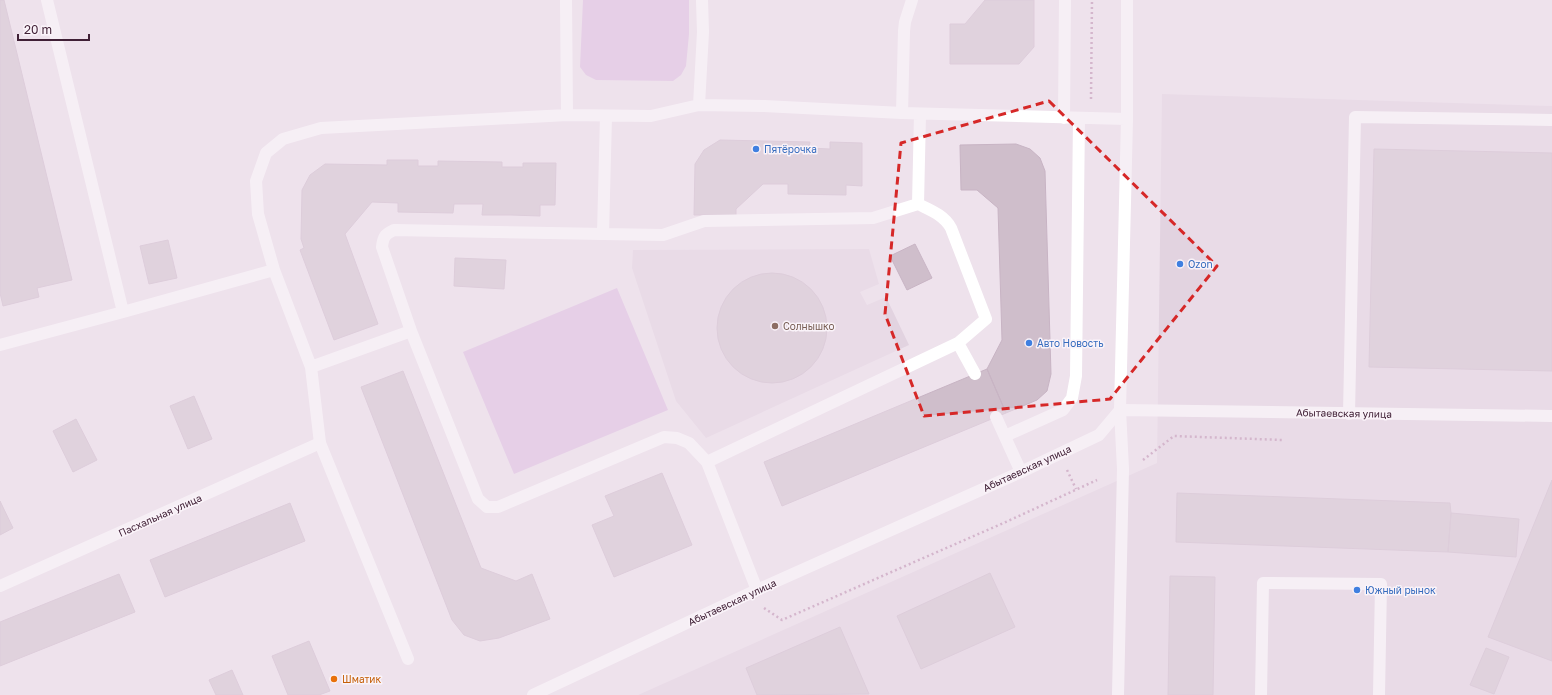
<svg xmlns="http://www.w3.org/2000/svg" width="1552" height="695" viewBox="0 0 1552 695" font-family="'Golos Text',sans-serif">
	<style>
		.built { fill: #e2d3e0 }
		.green { fill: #dbb9e0 }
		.building { fill: #cfbecb; stroke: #c8b4c4 }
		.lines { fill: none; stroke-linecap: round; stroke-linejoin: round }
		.path { stroke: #b480a5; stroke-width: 2.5; stroke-dasharray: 2 3; stroke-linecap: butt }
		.lane { stroke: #fff; stroke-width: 12 }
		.street { stroke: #fff; stroke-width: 12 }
		.marked { fill: none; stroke: #d62828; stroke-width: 3; stroke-dasharray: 8 5; stroke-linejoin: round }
		.shop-dot { fill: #3f7fe0; stroke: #faf3f9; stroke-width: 1.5 }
		.education-dot { fill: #8d6e63; stroke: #faf3f9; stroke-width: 1.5 }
		.food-dot { fill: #e8710a; stroke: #faf3f9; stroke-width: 1.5 }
		.labels { text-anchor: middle; stroke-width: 3; stroke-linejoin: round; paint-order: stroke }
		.shop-label { font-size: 10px; fill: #366cbe; stroke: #faf3f9; text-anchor: start }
		.education-label { font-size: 10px; fill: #785e54; stroke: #faf3f9; text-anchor: start }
		.street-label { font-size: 10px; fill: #402036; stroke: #faf3f9 }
		.food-label { font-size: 10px; fill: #c56008; stroke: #faf3f9; text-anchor: start }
	</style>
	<rect width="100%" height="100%" fill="#eee2ec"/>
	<path class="built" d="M1162,94L1552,106V695H638L1157,463Z
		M869,249L879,284L860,292L867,305L886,297L909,345L706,438L676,401L632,268L633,250Z"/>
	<path class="green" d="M583,0H689V34L686,66L681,75L673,81L596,80L586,75L580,67Z
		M617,288L668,410L514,474L463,352Z"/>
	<path class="building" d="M0,0H4L72,280L37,288L39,297L3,306L0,293Z
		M985,0H1034V47L1019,64H950V24H965Z
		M720,140L810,142L809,148L830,149V142L862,143V186L846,185V195L788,194V184H763L736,209V215H694L695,164L704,150Z
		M1016,144L1030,149L1040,158L1045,171L1051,374L1047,391L1037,400L1006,413L987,369L1002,340L998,208L977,190H961L960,145Z
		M1374,149L1552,153V371L1369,367Z
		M387,160H418V166H438V161L502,162V167H523V163H556L555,205H540V216L511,215H482L483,204H454L453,213L398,212V203L372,202L345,234L378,324L334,340L300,250L304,248L301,239L302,190L310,175L325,164L387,165Z
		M168,240L177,278L149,284L140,246Z
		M915,244L932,278L907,290L890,256Z
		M455,258L506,260L504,289L454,286Z
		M717 328a55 55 0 1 1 110 0a55 55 0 1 1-110 0Z
		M987,369L1006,413L782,506L764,462Z
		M403,371L481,568L516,581L532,574L550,619L499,638L480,641L464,635L452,620L361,387Z
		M194,396L212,439L188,449L170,406Z
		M76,419L97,460L73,472L53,431Z
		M662,473L692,545L614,577L592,525L614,516L605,496Z
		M1552,480V661L1488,637Z
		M1177,493L1450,503L1451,513L1448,552L1176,542Z
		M0,501L13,528L0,535Z
		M290,503L305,541L165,597L150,560Z
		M1451,513L1519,519L1516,557L1448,552Z
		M990,573L1015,627L921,669L897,616Z
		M119,574L135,612L0,666V622Z
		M1170,576L1215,577L1213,695H1168Z
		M840,627L869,694L757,695L746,668Z
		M309,641L330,691L319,695H288L272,656Z
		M1486,648L1509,657L1494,694L1470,685Z
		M232,670L243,695H216L209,680Z"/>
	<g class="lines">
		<path class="path" d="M1091,99L1092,0
			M1143,460L1174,436L1283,440
			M1067,470L1076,489
			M764,608L782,620L1008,521L1097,480"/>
		<path class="lane" d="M566,0L567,115
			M699,105L703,32L702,0
			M902,113L904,31L905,22L912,0
			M606,116L603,234L394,230C385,234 383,237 382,247L411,331L478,499L487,507H498L664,437L677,438L689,443L707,462L757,590
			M1064,118L1065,0
			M918,204L920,114
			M603,234L663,235L704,221L873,218L918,204C930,210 944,215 951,228L986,319L958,343L707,462
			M123,312L274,270
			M958,343L975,374
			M0,345L123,312L47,0
			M311,367L411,331
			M1349,414L1355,117L1552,120
			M996,417L1021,472
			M1005,436L1063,410L1072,398L1076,376L1079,118
			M408,659L320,443L311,367L274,270L258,214L256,181L266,153L283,139L321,128L567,115L651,116L699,105L764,106L902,113L1127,119
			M1118,695L1123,469L1120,410L1127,119V0
			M1261,695L1263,583L1381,584L1379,695"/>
		<path class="street" d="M0,586L320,443
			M533,695L757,590L1021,472L1099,435L1120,410L1552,416"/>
	</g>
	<path d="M0 0H1552V695H0ZM1049,101L1217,266L1110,399L924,416L885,314L901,143Z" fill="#eee2ec" fill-opacity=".55" fill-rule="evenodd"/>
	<path class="marked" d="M1049,101L1217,266L1110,399L924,416L885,314L901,143Z"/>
	<g class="shop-dot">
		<circle cx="756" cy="149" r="4"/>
		<circle cx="1180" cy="264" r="4"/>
		<circle cx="1029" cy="343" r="4"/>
		<circle cx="1357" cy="590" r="4"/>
	</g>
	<circle class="education-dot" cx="775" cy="326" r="4"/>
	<circle class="food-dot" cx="334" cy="679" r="4"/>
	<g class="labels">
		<g class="shop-label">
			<text x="764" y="153">Пятёрочка</text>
			<text x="1188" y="268">Ozon</text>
			<text x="1037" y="347">Авто Новость</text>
			<text x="1365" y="594">Южный рынок</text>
		</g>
		<g class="education-label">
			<text x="783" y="330">Солнышко</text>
		</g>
		<g class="street-label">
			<text transform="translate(1344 413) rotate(1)" y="4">Абытаевская улица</text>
			<text transform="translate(1027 468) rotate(-25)" y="4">Абытаевская улица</text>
			<text transform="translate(160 515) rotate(-24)" y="4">Пасхальная улица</text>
			<text transform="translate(732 602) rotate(-25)" y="4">Абытаевская улица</text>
		</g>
		<g class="food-label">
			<text x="342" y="683">Шматик</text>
		</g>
	</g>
	<path d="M18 34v6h71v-6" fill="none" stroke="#402036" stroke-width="2"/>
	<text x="24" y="34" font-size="12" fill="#402036" stroke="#faf3f9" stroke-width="3" paint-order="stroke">20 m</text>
</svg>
